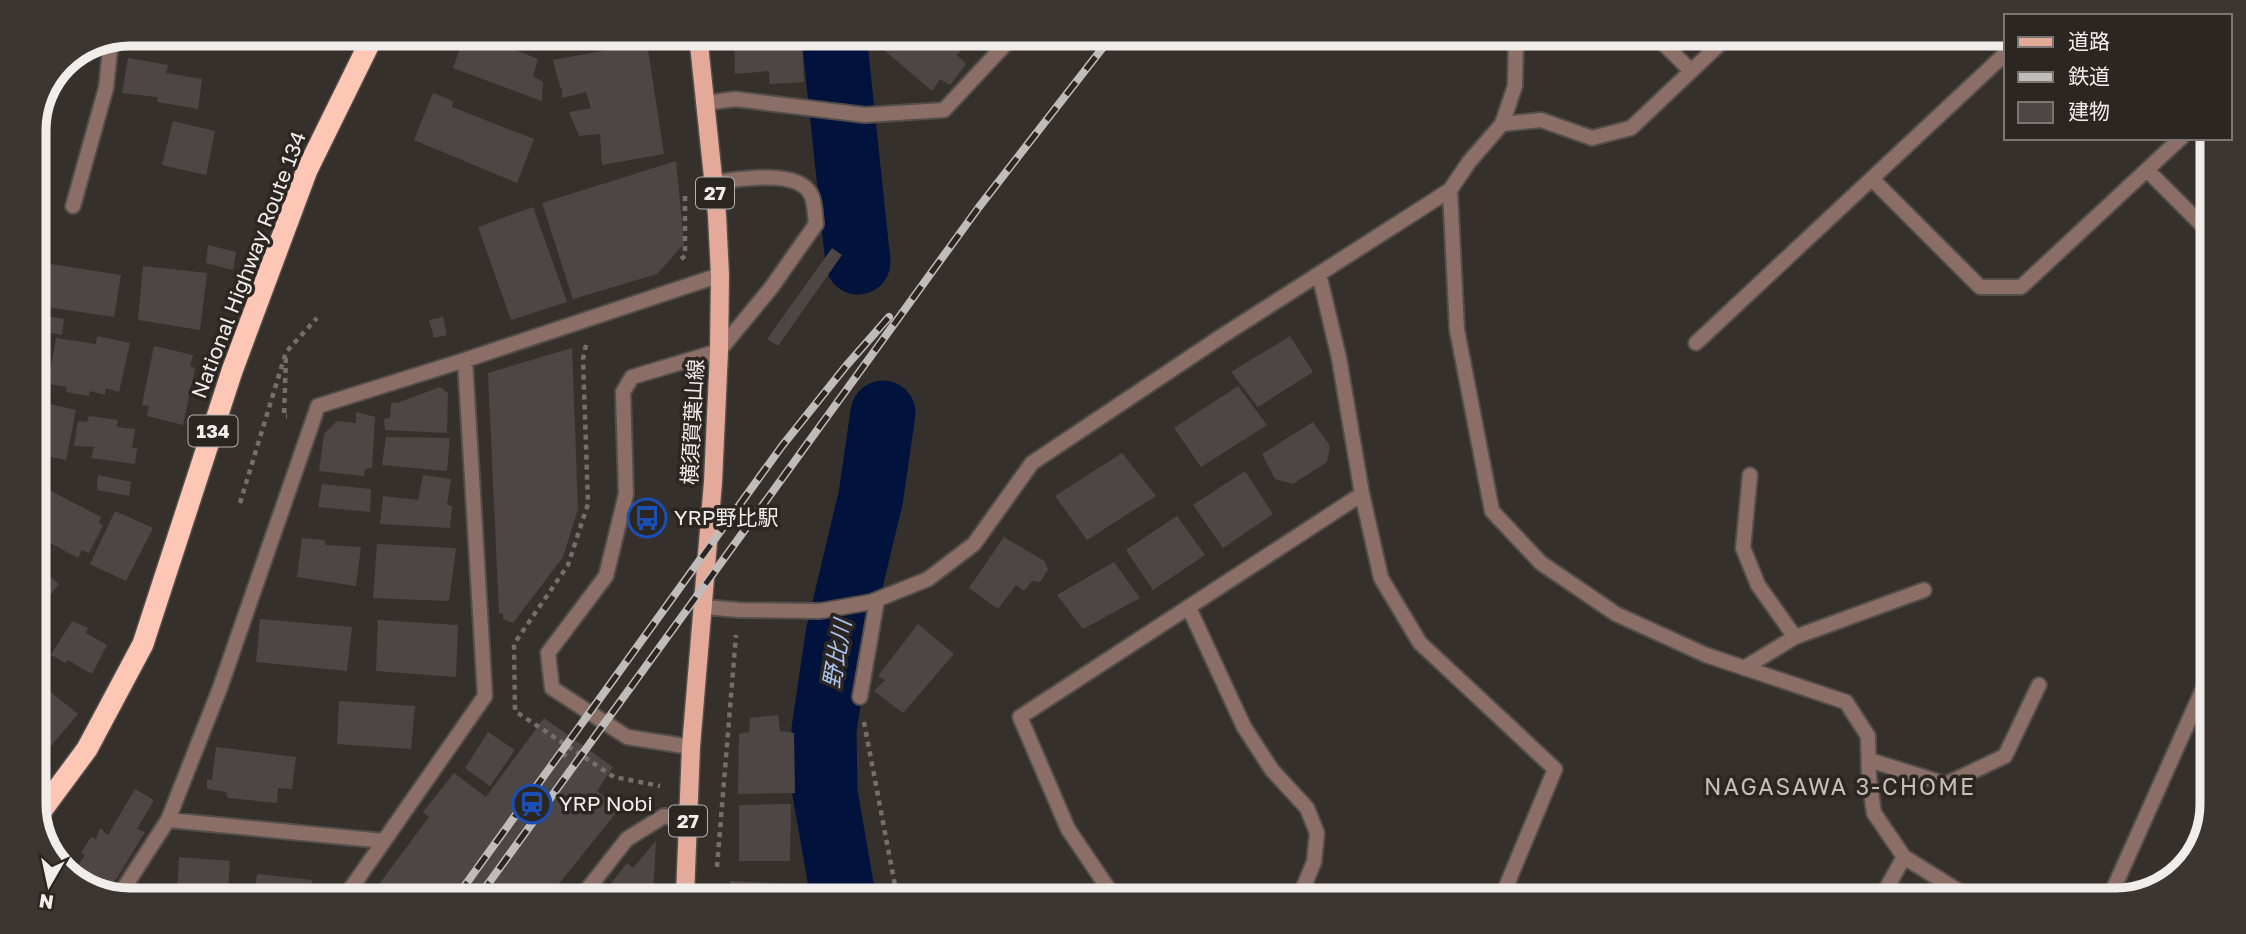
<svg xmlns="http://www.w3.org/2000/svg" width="2246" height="934" viewBox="0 0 2246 934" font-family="'Golos Text','Noto Sans JP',sans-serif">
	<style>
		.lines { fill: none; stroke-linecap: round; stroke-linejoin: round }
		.river { stroke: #01123c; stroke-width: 65 }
		.building { fill: #4e4645 }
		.lane-casing { stroke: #544e4b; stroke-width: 18 }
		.street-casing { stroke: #544e4b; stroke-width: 18 }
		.primary-casing { stroke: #544e4b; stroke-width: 21 }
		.highway-casing { stroke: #544e4b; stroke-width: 24 }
		.path { stroke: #746f6c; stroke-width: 4.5; stroke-dasharray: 5 5; stroke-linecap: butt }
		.lane { stroke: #8b6f66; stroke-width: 14 }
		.street { stroke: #8b6f66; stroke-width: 14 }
		.primary { stroke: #e4aa99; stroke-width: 18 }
		.highway { stroke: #fec6b5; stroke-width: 21 }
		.rail-casing { stroke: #c0bcba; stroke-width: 8 }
		.rail { stroke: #2c2623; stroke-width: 5; stroke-dasharray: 16; stroke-linecap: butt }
		.labels { text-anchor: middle; stroke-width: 7; stroke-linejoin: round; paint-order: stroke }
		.shield { fill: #2c2623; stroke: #b6b1af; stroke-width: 2 }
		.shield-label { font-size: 19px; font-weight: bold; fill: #f1edeb }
		.street-label { font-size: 21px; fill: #f1edeb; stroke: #2c2623 }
		.poi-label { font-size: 21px; fill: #f1edeb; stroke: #2c2623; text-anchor: start }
		.water-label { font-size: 23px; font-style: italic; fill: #abc4f1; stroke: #2c2623 }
		.neighbourhood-label { font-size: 23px; letter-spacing: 2px; fill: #c6bdb9; stroke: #2c2623 }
		.rim { fill: none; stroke: #f1edeb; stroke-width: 9 }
	</style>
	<rect width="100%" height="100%" fill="#36302d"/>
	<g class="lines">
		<path class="river" d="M834,36L858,262
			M843,896L825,793L824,730L838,635L871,496L883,413"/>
	</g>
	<path class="building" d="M465,34H476L538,59L533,76L543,82L542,101L453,68Z
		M507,35H530L527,43Z
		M552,35H648V37L554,48Z
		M734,35L794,36L795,42L802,41L804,82L770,84L769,71L735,74Z
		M889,36H975L957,55L966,64L950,85L940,79L932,91L884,50Z
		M647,43L664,154L602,165L600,134L579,136L569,112L591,108L586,92L562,98V89L560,87L553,60Z
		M128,58L168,65L166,73L202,79L198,109L157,102L158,97L122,93Z
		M433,93L453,101L452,107L534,139L517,183L414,140Z
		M173,121L215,131L206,175L162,165Z
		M676,161L684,244L657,274L573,299L542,203Z
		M533,207L567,302L511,320L478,227Z
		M208,245L236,252L233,270L206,263Z
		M832,248L842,255L778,346L767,339Z
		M38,262L121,275L114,317L33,305Z
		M143,266L207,273L200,330L138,320Z
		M37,314L64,319L62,335L35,330Z
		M443,317L447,335L434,338L429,320Z
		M97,336L130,343L119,392L106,388L105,395L90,391L89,396L66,392L67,387L48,384L56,338L96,344Z
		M1290,336L1313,372L1258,407L1231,372Z
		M154,346L193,355L190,366L195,368L183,425L147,416L149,406L142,405Z
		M572,348L578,509L563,557L513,623L503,619V614L499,613L488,373Z
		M1238,386L1267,425L1201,467L1174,428Z
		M440,387L448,393L447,433L385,430L384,419L390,418L391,403H397Z
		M33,400L76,410L66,460L37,454L38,448L33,446Z
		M356,412L375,417L372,468L365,469L364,476L319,471L324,434L337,421L356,423Z
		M89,416L118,420L117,427L135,429L132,448H137L135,464L91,458L94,447L74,446L78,421L87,422Z
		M1313,422L1330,446L1327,462L1293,484L1275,479L1262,454Z
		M386,437L450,438L447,471L382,465Z
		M1122,453L1156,496L1087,540L1055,496Z
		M1245,471L1273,514L1223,548L1193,505Z
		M98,475L131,482L129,496L97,490Z
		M423,475L451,479L447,504L452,507L450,528L380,524L383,496L418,500Z
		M322,484L371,489L370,512L318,507Z
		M43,487L101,517L99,523L103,525L89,553L82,550L78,558L48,542L50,538L33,529V501L35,502Z
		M115,511L153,528L126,581L90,564Z
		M1177,516L1205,555L1153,590L1126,550Z
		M1004,537L1044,561L1048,570L1040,582L1032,581L1024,591L1016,585L998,609L969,588Z
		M302,538L324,540L326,545L361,547L356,586L297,577Z
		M377,544L456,548L449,601L373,598Z
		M33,562L59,584L44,603L48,608L33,625Z
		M1114,562L1140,598L1083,629L1057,595Z
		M260,619L352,627L347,671L256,662Z
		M378,620L458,625L456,677L376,671Z
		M72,621L88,628L86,633L107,645L92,674L68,660L66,663L51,655Z
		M918,624L954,654L903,713L874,691L885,680L878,676Z
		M33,678L78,714L51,746L33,732Z
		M339,701L415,706L411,749L337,744Z
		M778,715L780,731L794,733L795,793L738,794L739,734L749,732L750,718Z
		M544,718L613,767L597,791L619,809L550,895H371L429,817L423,812L454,773L486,797Z
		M488,732L515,750L490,786L465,768Z
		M216,747L296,757L292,789L278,788L277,803L228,798L226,792L207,789V779L212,780Z
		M135,789L154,800L137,829L145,832L107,894L73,873L85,855L81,853L91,837L96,839L100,828L108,835Z
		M791,804L790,861H739V805Z
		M656,841L653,896L602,895L627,863L633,868Z
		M179,857L230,861L228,894H177Z
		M257,874L312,880L311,894H254Z
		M730,881L803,885L802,896H729Z"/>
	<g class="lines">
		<defs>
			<path id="lane" d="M73,206L106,88L111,41
				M691,747L627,737L552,688L548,653L606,576L626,494L623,392L632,377L719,351L771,288L816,224C815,216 815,205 812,197C801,167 738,180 714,182
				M1869,760L1946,784L2005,756L2039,685"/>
			<path id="street" d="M1659,39L1691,71
				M706,103L735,99L865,115L944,110L1013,36
				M1502,124L1541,120L1592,138L1631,128L1725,39
				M2147,170L2211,234
				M1872,179L1980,287H2021L2181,138
				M1450,190L1457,330L1492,511L1541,563L1616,614L1706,655L1846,702L1868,736L1869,778L1874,813L1904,857L1973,900
				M1319,274L1339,358L1362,494L1381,578L1420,643L1555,769L1501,899
				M1696,343L2006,53
				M1750,475L1743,548L1758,585L1795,637
				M704,607L739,610L820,611L871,602L928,579L974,544L1032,463L1222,336L1450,190L1469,162L1502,124L1515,86L1516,38
				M1189,608L1244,727L1272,770L1307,808L1317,833L1314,862L1299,898
				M1744,668L1795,637L1924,590
				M860,697L877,600
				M168,820L384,841
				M120,894L168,820L220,688L318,406L465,360
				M347,894L485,696L465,360L720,275
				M583,895L627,839L664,816L688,820
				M1114,897L1068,829L1020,717L1362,494
				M1880,900L1904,857
				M2108,901L2207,680"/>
			<path id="primary" d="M685,896L691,747L713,482L719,351L720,275L717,215L698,35"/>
			<path id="highway" d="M36,818L87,749L143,644L232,371L307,170L374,34"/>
		</defs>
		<use href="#lane" class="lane-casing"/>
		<use href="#street" class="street-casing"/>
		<use href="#primary" class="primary-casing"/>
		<use href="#highway" class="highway-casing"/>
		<path class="path" d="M681,259L685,256V196
			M586,345L583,359L588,504L568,565L514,644L515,711L614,777L660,786
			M286,358L284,416H287
			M240,503L286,352L317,318
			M864,722L897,896
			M563,757L570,747
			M717,867L736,635"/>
		<use href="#lane" class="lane"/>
		<use href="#street" class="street"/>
		<use href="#primary" class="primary"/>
		<use href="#highway" class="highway"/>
		<defs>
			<path id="rail" d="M458,895L782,446L846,366L889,317
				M480,895L979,207L1111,37"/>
		</defs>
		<use href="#rail" class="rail-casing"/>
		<use href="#rail" class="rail"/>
	</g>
	<defs>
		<symbol id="bus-ring" viewBox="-11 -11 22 22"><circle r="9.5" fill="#2c2623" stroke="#1a4fb4" stroke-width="1.5"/><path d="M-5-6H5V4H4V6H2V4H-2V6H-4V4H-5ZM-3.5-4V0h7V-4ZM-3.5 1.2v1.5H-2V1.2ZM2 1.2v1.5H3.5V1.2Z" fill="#1a4fb4"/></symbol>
		<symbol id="station-ring" viewBox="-11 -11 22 22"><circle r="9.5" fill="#2c2623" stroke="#1a4fb4" stroke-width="1.5"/><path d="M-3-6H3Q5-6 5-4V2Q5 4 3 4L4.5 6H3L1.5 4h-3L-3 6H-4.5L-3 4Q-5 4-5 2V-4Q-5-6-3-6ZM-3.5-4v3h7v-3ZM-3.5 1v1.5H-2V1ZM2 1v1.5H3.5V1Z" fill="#1a4fb4"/></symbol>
	</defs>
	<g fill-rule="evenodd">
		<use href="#bus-ring" x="625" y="496" width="44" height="44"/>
		<use href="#station-ring" x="510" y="782" width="44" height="44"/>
	</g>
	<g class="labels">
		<g class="shield">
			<rect x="696" y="177.5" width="38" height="31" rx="5"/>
			<rect x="188.5" y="415.5" width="49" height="31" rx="5"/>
			<rect x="669" y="805.5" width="38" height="31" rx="5"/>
		</g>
		<g class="shield-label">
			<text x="715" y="200">27</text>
			<text x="213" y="438">134</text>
			<text x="688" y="828">27</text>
		</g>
		<g class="street-label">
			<text transform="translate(249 265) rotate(-69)" y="7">National Highway Route 134</text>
			<text transform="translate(693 422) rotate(-87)" y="7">横須賀葉山線</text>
		</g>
		<g class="poi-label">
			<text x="674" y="525">YRP野比駅</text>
			<text x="559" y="811">YRP Nobi</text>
		</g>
		<g class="water-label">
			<text transform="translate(837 654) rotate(-80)" y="8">野比川</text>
		</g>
		<g class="neighbourhood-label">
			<text x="1840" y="795">NAGASAWA 3-CHOME</text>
		</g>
	</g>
	<path d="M0 0H2246V934H0ZM130 46H2116A84 84 0 0 1 2200 130V804A84 84 0 0 1 2116 888H130A84 84 0 0 1 46 804V130A84 84 0 0 1 130 46Z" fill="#3c3633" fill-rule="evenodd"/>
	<path class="rim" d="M130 46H2116A84 84 0 0 1 2200 130V804A84 84 0 0 1 2116 888H130A84 84 0 0 1 46 804V130A84 84 0 0 1 130 46Z"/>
	<rect x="2004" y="14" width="228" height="126" fill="#2c2623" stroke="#7b7673" stroke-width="2"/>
	<rect x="2018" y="37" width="35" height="10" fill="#e4aa99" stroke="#7b7673" stroke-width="2"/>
	<text x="2068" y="49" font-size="21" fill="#f1edeb">道路</text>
	<rect x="2018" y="72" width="35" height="10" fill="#c0bcba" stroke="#7b7673" stroke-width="2"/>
	<text x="2068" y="84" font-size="21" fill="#f1edeb">鉄道</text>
	<rect x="2018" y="102" width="35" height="21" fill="#4e4645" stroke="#7b7673" stroke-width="2"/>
	<text x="2068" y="119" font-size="21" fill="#f1edeb">建物</text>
	<g transform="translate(49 885) rotate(189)" stroke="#2c2623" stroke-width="5" paint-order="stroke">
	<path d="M0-5L12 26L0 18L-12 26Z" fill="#f1edeb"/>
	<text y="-10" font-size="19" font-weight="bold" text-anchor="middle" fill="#f1edeb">N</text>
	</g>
</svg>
